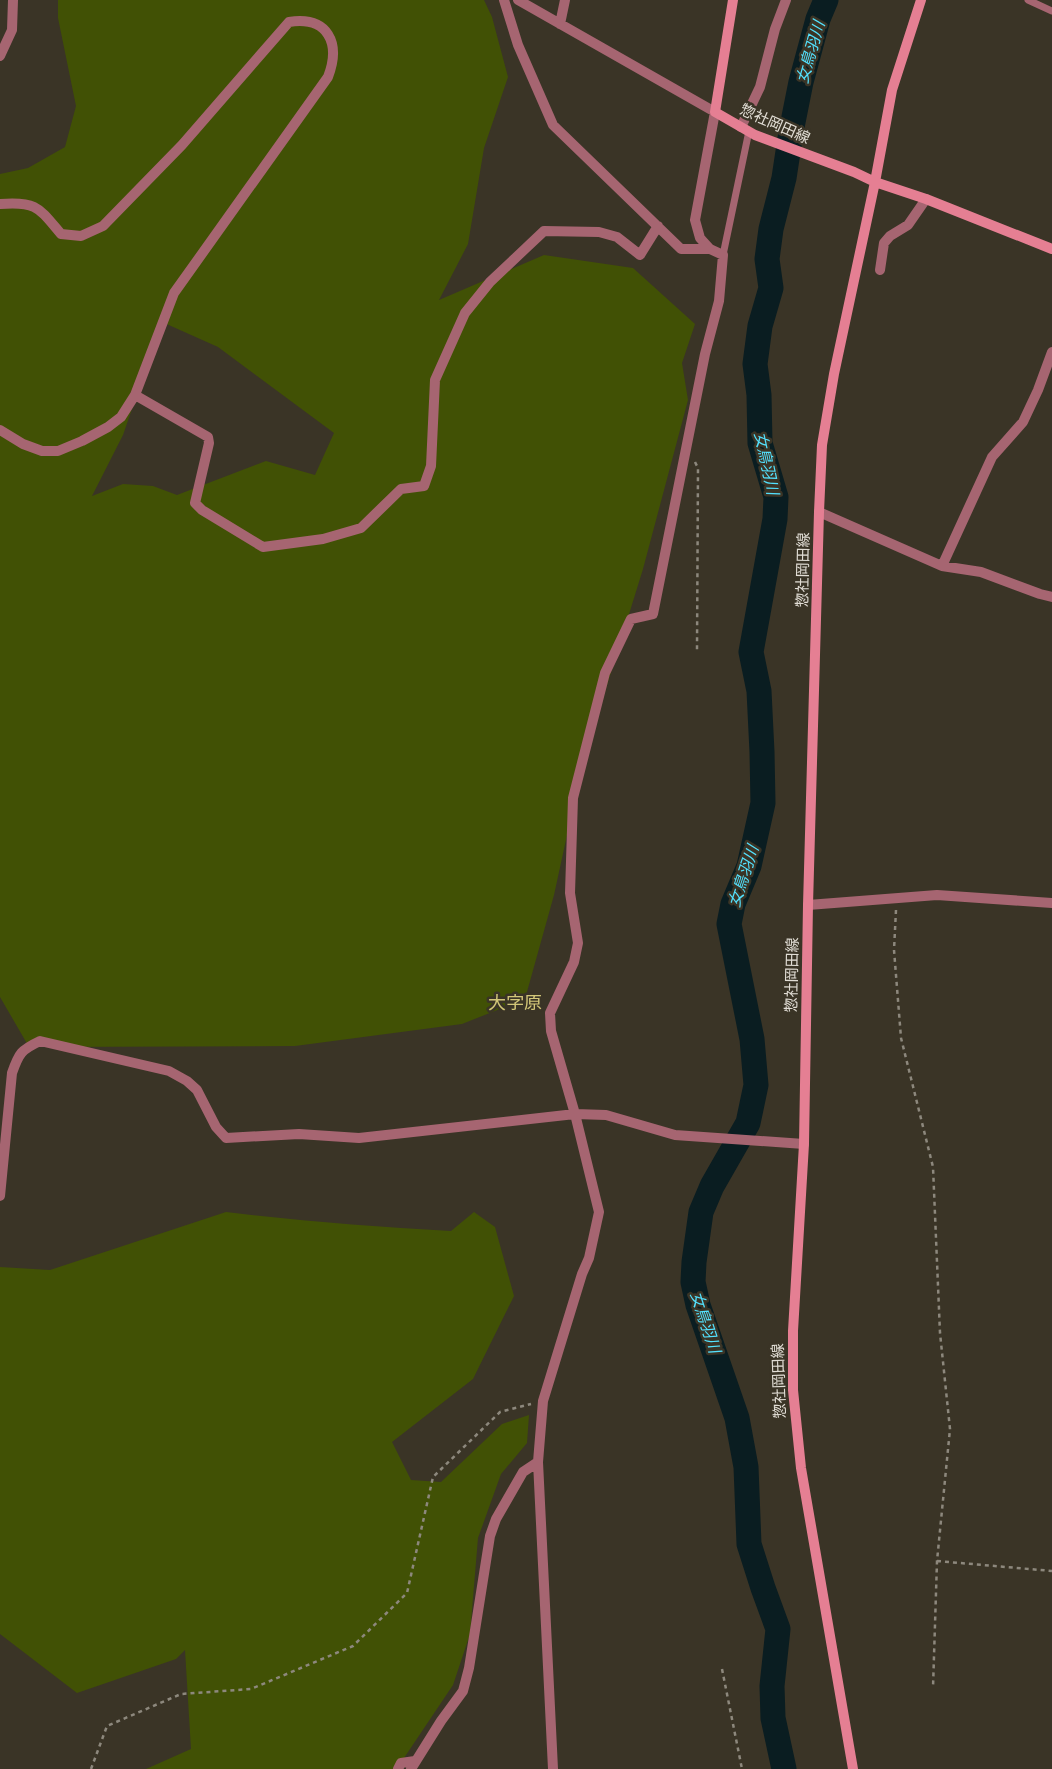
<svg xmlns="http://www.w3.org/2000/svg" width="1052" height="1769" viewBox="0 0 1052 1769" font-family="'Fira Sans Condensed','Noto Sans JP',sans-serif">
	<style>
		.green { fill: #415105; fill-rule: evenodd }
		.lines { fill: none; stroke-linecap: round; stroke-linejoin: round }
		.river { stroke: #0a1d21; stroke-width: 25 }
		.path { stroke: #8d887d; stroke-width: 2.5; stroke-dasharray: 4 4; stroke-linecap: butt }
		.lane { stroke: #a66571; stroke-width: 7 }
		.street { stroke: #a66571; stroke-width: 10 }
		.secondary { stroke: #e57f93; stroke-width: 10 }
		.labels { text-anchor: middle; stroke-width: 5; stroke-linejoin: round; paint-order: stroke }
		.street-label { font-size: 15px; fill: #e1ddd5; stroke: #3a3426 }
		.water-label { font-size: 16px; font-style: italic; fill: #53e1fe; stroke: #3a3426 }
		.quarter-label { font-size: 18px; fill: #d2c678; stroke: #3a3426 }
	</style>
	<rect width="100%" height="100%" fill="#3a3426"/>
	<path class="green" d="M58,0H484L492,17L508,77L484,148L468,244L439,300L544,255L633,268L695,324L682,363L688,400L643,569L582,766L554,895L525,999L462,1024L295,1046L29,1047L0,997V174L28,168L65,147L76,106L58,18ZM162,322L218,347L334,433L315,475L266,461L177,495L153,486L123,484L92,496L123,435Z
		M226,1212C301,1221 375,1227 451,1231L474,1212L495,1227L514,1296L473,1379L392,1442L411,1480L441,1482L502,1424L529,1415L527,1443L501,1474L478,1538L470,1634L453,1685L404,1758L399,1769H146L191,1749L185,1650L176,1659L77,1693L0,1634V1267L50,1270Z"/>
	<g class="lines">
		<path class="river" d="M784,1769L773,1718L772,1686L778,1629L763,1588L749,1544L746,1467L737,1418L698,1305L693,1282L694,1262L701,1212L712,1186L748,1123L756,1085L752,1039L729,924L733,904L749,866L763,803L762,752L759,691L751,652L775,519L776,497L760,443L759,395L755,364L760,326L771,288L767,259L771,229L784,178L791,132L801,82L818,19L826,0"/>
		<path class="path" d="M695,462L698,468L697,651
			M896,910L894,950L901,1038L933,1167L940,1333L950,1429L937,1561L933,1688
			M937,1561L1052,1571
			M722,1669L742,1769
			M91,1769L107,1726L181,1694L251,1689L353,1646L407,1593L433,1477L500,1412L531,1404"/>
		<path class="lane" d="M1028,0L1052,11
			M723,255L749,131"/>
		<path class="street" d="M504,0L518,45L553,125L681,249H710L723,255L719,301L705,354L653,614L631,619L605,673L573,798L570,893L578,943L574,962L550,1013L551,1031L575,1114L599,1212L589,1258L582,1274L543,1401L538,1462L553,1769
			M518,0L715,112L695,220L700,238L710,249
			M560,24L565,0
			M0,56L12,30L13,0
			M741,127L760,87L775,29L786,0
			M0,204C37,201 39,208 61,234L81,236L103,226L182,145L289,22C328,16 341,43 328,77L174,293L135,395L121,417L108,427L82,441L58,451H42L23,444L0,430
			M880,270L884,243L890,236L908,225L926,199
			M135,395L208,437L209,443L195,503L202,510L263,547L323,539L361,528L401,489L424,486L431,466L435,380L465,313L490,282L544,231L599,232L617,237L640,255L658,226
			M819,512L942,566L981,572L1040,594L1052,597
			M942,566L992,457L1023,422L1038,390L1052,352
			M808,905L937,895L1052,903
			M0,1196L12,1073C19,1053 21,1050 40,1041L169,1071L187,1081L197,1090L216,1127L226,1138L299,1134L359,1138L575,1114L606,1115L675,1135L804,1144
			M398,1769L401,1763L415,1761
			M411,1769L441,1721L463,1691L469,1668L490,1536L496,1519L523,1472L538,1462"/>
		<path class="secondary" d="M733,0L715,112L755,135L854,172L875,182L926,199L1052,249
			M853,1769L801,1468L793,1390V1331L804,1144L808,905L819,512L822,445L834,374L875,182L892,90L921,0"/>
	</g>
	<g class="labels">
		<g class="street-label">
			<text transform="translate(775 124) rotate(24)" y="5">惣社岡田線</text>
			<text transform="translate(803 570) rotate(-89)" y="5">惣社岡田線</text>
			<text transform="translate(792 975) rotate(-89)" y="5">惣社岡田線</text>
			<text transform="translate(779 1381) rotate(-92)" y="5">惣社岡田線</text>
		</g>
		<g class="water-label">
			<text transform="translate(810 52) rotate(-74)" y="6">女鳥羽川</text>
			<text transform="translate(767 463) rotate(78)" y="6">女鳥羽川</text>
			<text transform="translate(743 876) rotate(-72)" y="6">女鳥羽川</text>
			<text transform="translate(706 1322) rotate(72)" y="6">女鳥羽川</text>
		</g>
		<g class="quarter-label">
			<text x="515" y="1009">大字原</text>
		</g>
	</g>
</svg>
